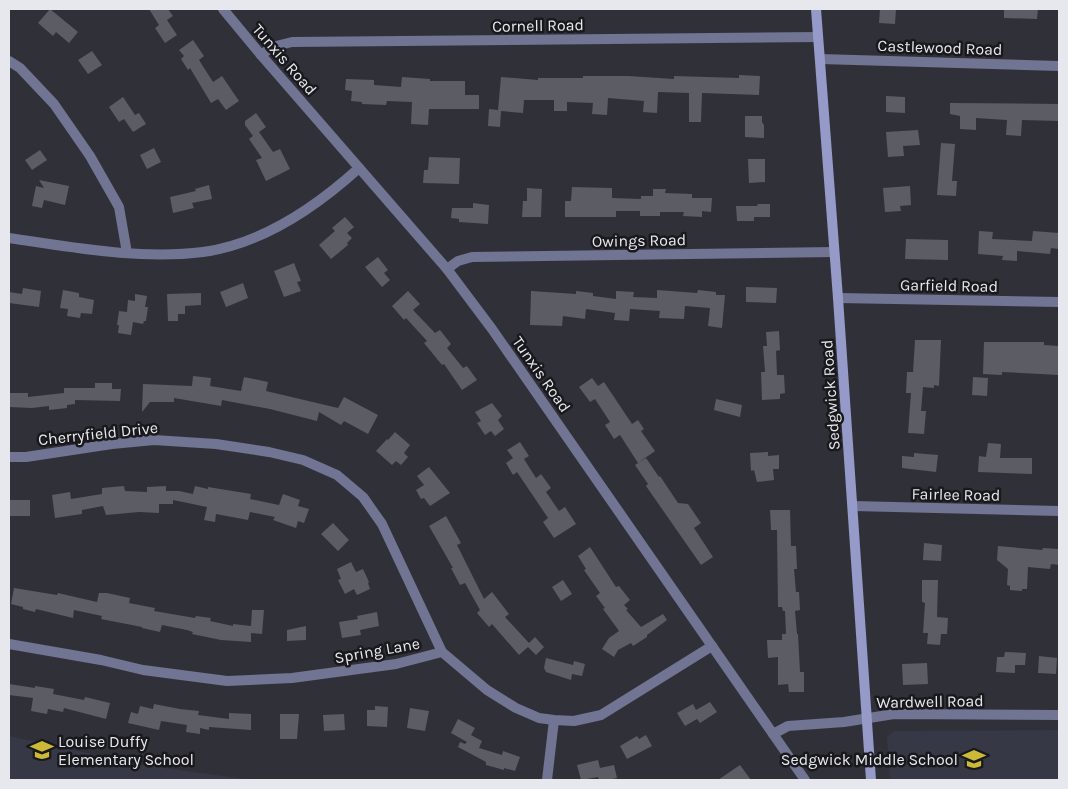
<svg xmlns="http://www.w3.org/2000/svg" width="1068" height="789" viewBox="0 0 1068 789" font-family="Karla,sans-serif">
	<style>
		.built { fill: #363845 }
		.building { fill: #5b5c64 }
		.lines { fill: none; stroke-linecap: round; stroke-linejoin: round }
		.minor { stroke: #717492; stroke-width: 10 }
		.tertiary { stroke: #717492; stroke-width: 10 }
		.secondary { stroke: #959ac8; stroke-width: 10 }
		.labels { text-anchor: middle; stroke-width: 5; stroke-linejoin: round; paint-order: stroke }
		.street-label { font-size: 16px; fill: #e7e8ed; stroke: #19191d }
		.poi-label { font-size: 16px; fill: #e7e8ed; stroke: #19191d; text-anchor: start }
	</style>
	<rect width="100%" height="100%" fill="#303138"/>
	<path class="built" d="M1059,730V780H890L887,737L894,731Z
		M9,736L142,765L252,780H9Z"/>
	<path class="building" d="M50,9L78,32L69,43L56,32L53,36L38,23Z
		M149,9H168L173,16L167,20L177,35L165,43L155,28L159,25Z
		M880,9H896L895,24L879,23Z
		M1004,9H1038L1037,19L1004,18Z
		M193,40L204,56L199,60L213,82L222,76L239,101L226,110L218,99L211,103L190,68L188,70L181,59L184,56L179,50Z
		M92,51L102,65L88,74L78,60Z
		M739,75L760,76L759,95L702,93L701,122H689V93L658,92L657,113L643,112L644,101L608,98L607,115L592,114L593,103L567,102V111H554V100H524L523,113L501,111L500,127L488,126L489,109L498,110L501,77L538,80V78H583V76H628L674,79V76L739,78Z
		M402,77L430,79V81H465V95H479V109H429L428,125L411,124L412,102L387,101L386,105L362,104V102L351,101L352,91L345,90L346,79L374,80V85L401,87Z
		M886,96L905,97V113L886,112Z
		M123,97L135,115L139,113L146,124L133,132L124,119L119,122L109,107Z
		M950,103L1059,104V121L1022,120L1021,136L1006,135L1007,120L976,118V130L960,129V116L950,114Z
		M256,113L266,127L259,132L273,152L280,149L290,169L266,181L256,160L262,158L249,139L253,136L245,125V121Z
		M745,116H762V122L764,125V138L745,137Z
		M918,130L920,145L903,146L904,156L888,157L886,132Z
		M941,143L955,144L952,181H957L956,196L937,195Z
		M154,148L161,162L147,169L140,155Z
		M40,150L47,160L32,170L25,160Z
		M429,157L460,158L459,184L423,183L424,170H428Z
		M748,159H765V182L749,183Z
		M39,180L69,186L65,205L44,200L42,208L32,206L36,186L44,188Z
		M209,185L212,199L192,203L194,208L173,213L170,197L196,191L195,189Z
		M910,186L911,205L900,206L901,211L885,212L883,188Z
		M572,187L612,188V198L641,199V196H653V189H666L665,193L692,194V198H712L711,212L702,211V217L683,216L684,212H660V216H640V211H616V217H565V201H571Z
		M527,188L542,189L541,217H522L523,201H527Z
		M473,203L489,205L488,224L459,222V219L451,218L452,208H473Z
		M758,204H770V217H754V221H737L736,206H757Z
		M345,217L354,227L347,233L352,238L347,243L348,245L331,259L319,245L335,231L332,228Z
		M979,231L993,232L992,239L1032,241L1033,231L1059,233V249L1051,248L1050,254L1017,251V261L1002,260L1003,256L978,254Z
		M906,239L948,240V260L905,259Z
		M378,257L388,270L384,273L390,280L382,287L365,267Z
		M294,263L301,281L297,282L301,291L284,297L274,271Z
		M243,283L248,298L226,307L220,292Z
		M746,287L777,288L776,303L746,302Z
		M23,288L41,291L39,307L9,303V292L22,294Z
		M63,290L79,293V297L94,300L92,314L81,313L80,318L67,316L68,309L60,308Z
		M657,290L697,293L698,290L716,292V295H725L722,328L708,326L710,308L685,306L684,319L659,318L660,311L630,309L629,321L614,320L615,313L586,309L585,319L563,316L562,326L530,325L531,291L576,294V291L593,293V296L616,299V291L634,292L633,297L657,298Z
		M408,291L420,304L413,310L435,333L440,330L451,344L447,348L463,368L467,366L477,380L462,390L444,364L442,365L424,343L427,341L406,318L404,320L392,306Z
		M201,293V305L185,306V314H178V321H168L167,294Z
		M135,294L147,296L145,307H148L146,321H144L143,324L133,322L131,335L118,333L119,325H117L119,311L127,312L128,300L135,301Z
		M779,331L780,350L776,351L777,375H784L785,393L780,394V399L762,400L761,372H765L763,346H767L766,332Z
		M915,340H941L939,386L934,385V388L923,387L921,411H926L924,434L908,433L911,393H906L907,372H913Z
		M984,342H1044V345L1059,346V375L1002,372V375L983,374Z
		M193,376L211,378L210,386L241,391L244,377L268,382L266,391L338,408L344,397L378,415L368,434L344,421L341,425L319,412L317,421L270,409L222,400L221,406L174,398V402H150L142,412L143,384L192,386Z
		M973,377L988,378L987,396L972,395Z
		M592,378L598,386L604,382L632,424L638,420L644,429L641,431L655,451L638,463L620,435L614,439L605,425L610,422L595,399L590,402L579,387Z
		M95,383H112V389H121L120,401L75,400V404L67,405V408L49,410V406L32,408L9,407V393H28V397L64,393V388H95Z
		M716,399L742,405L740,417L714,410Z
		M492,403L502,416L498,420L504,429L495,436L491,431L485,435L477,423L481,421L475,412Z
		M395,432L410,445L404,453L408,457L401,465L396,461L392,465L376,451L387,439L388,440Z
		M520,442L529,456L524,459L536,478L541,474L551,488L546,492L559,511L565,507L576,524L554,538L543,522L548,518L517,472L513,475L506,463L513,458L507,450Z
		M988,443L1001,444L1000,458H1032V474L978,472L979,456L986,457Z
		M768,452V456L779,455V469H773L774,480L757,482L754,470L751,471L750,453Z
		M914,453L938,455L936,472L902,468V456L914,457Z
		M646,458L659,477L660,476L678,503L688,504L701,523L694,528L713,557L701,565L646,486L648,484L635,465Z
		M429,467L450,493L430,506L424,498L421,499L416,490L424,485L417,476Z
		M124,486L125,491L147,492V487L166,486V491H179L193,494L195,486L208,489V487L251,494L250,499L279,505L283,494L300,500L298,506L309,509L304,523L298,521L296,528L273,520L275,517L250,512L248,520L216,514L215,522L204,520L207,507L173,500V504H159V513L139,512L106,515L103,506L82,510V514L55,518L52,495L70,492L71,499L102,494V488Z
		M10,500H30V516H10Z
		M770,510H790L791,546H796L797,569H794L796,592H799L800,610L795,611L797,634H798L800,672H804V692H789L788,684L778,685V657L768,658L767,640H782V634H786L785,611H783L782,607H778L777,530H771Z
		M446,516L461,543L457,545L484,599L492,592L509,614L505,617L529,643L535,637L544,647L536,655L528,647L519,655L492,624L489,627L477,613L480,610L465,583L460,585L451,568H453L429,526Z
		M333,523L349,540L338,551L321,534Z
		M924,543L942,545L941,561L923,560Z
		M998,546L1042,550L1043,548L1059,549V565L1051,564L1050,569L1028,567L1027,589H1022V591L1010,590V586L1007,585L1008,569L997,560Z
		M590,547L616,587L619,586L630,600L624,605L628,609L626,610L641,627L663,614L667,620L647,635V637L633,646L631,643L618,650L614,657L602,649L609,638L619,631L603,609L605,608L596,596L600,593L584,570L586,569L578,556Z
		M351,562L356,572L363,569L369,582L368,583L370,589L357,595L354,589L345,594L338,580L341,579L337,569Z
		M563,580L572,594L561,601L552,587Z
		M922,580H938L937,617L948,618L947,634H941L940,645L927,644L928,633H923L925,603L922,602Z
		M14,588L57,595L58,593L97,602L99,593H107L130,598L129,603L155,608L154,611L195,618L196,616L211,618L210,621L233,626V624L251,626L252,610H264L262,634L251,633V642L221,640L192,634L193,632L187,630L162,625L160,632L142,628V627L101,619L102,616L74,610L73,618L36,609L35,612L23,609V607L11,604Z
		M377,612L379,626L360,630L361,635L342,638L339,622L358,619L357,616Z
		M306,626V640L287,641V630Z
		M1005,652L1026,653L1025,665H1015V673L996,672L997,657H1004Z
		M1039,656L1057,658L1056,674L1038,673Z
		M546,658L573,665L574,661L585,664L582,676L572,674L571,680L546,672L544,668Z
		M927,663L928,684L903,685L902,664Z
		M9,684L35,688V686L54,689L53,694L84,700L85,697L110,703L106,719L64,708L63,712L48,709L47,714L31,711L33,698L9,695Z
		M710,702L717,712L700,723L697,719L685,726L677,713L693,704L696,710Z
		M154,704L180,709L199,711L198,715L229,719V713L251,714V730L209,727V730L200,728V734L186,732L187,725L161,721L159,730L128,723L131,712L138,714L140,706L153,709Z
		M375,706L388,707L387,727L367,726V710H375Z
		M410,708L429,711L425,731L407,728Z
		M280,714H299L297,739H280Z
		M344,714L345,730L324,731L323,715Z
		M458,719L475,728L471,735L482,741L479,748L502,755L503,751L520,757L515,771L504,768V770L486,765V762L458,747L460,742L465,744L467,742L451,733Z
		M646,735L652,746L627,759L620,746L637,736L639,739Z
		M598,760L600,768L614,765L617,778L608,780H599L598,777L581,780L577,765Z
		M740,765L751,780H718Z"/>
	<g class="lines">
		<path class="minor" d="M261,55L272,47L292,42L818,37
			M820,59L1059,66
			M9,61L20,68L54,104L90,156L119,207L127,253
			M9,238C72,247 139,260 203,252C262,244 316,207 359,168
			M447,269L458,261L472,257L834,252
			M838,298L1059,302
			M9,457H26L112,444L154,440L216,444L269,452L303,460L337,475L363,497L382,524L442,652L487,690L516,708L539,718L554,720L574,721L601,715L712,646
			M853,506L1059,511
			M9,644L101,660L143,670L227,681L292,678L396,664L442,652
			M773,734L788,726L844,722L894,714L1059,715
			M547,780L554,720"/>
		<path class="tertiary" d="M223,9L261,55L447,269L492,329L805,780"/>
		<path class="secondary" d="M816,9L838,298L871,780"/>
	</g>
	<defs>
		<symbol id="school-bare" viewBox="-9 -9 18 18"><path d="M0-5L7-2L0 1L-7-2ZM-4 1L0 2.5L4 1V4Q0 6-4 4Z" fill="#cdb938" stroke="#19191d" stroke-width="2.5" paint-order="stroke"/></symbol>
	</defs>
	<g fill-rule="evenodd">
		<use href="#school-bare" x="26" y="734" width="32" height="32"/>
		<use href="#school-bare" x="958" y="743" width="32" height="32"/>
	</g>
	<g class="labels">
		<g class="street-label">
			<text transform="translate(538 25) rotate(-1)" y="6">Cornell Road</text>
			<text transform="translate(940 47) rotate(2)" y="6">Castlewood Road</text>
			<text transform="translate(285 59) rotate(49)" y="6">Tunxis Road</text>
			<text transform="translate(639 240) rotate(-1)" y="6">Owings Road</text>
			<text transform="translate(949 285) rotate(1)" y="6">Garfield Road</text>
			<text transform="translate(542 374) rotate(55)" y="6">Tunxis Road</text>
			<text transform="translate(830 395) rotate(-94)" y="6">Sedgwick Road</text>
			<text transform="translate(98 433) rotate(-6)" y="6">Cherryfield Drive</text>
			<text transform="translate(956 494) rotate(1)" y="6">Fairlee Road</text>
			<text transform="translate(377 650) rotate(-10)" y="6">Spring Lane</text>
			<text transform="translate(930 701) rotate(-1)" y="6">Wardwell Road</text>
		</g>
		<g class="poi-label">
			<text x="58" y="747">Louise Duffy<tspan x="58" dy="18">Elementary School</tspan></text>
			<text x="958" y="765" text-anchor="end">Sedgwick Middle School</text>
		</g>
	</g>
	<rect width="1068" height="789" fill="none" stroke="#e7e8ed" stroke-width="20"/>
</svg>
